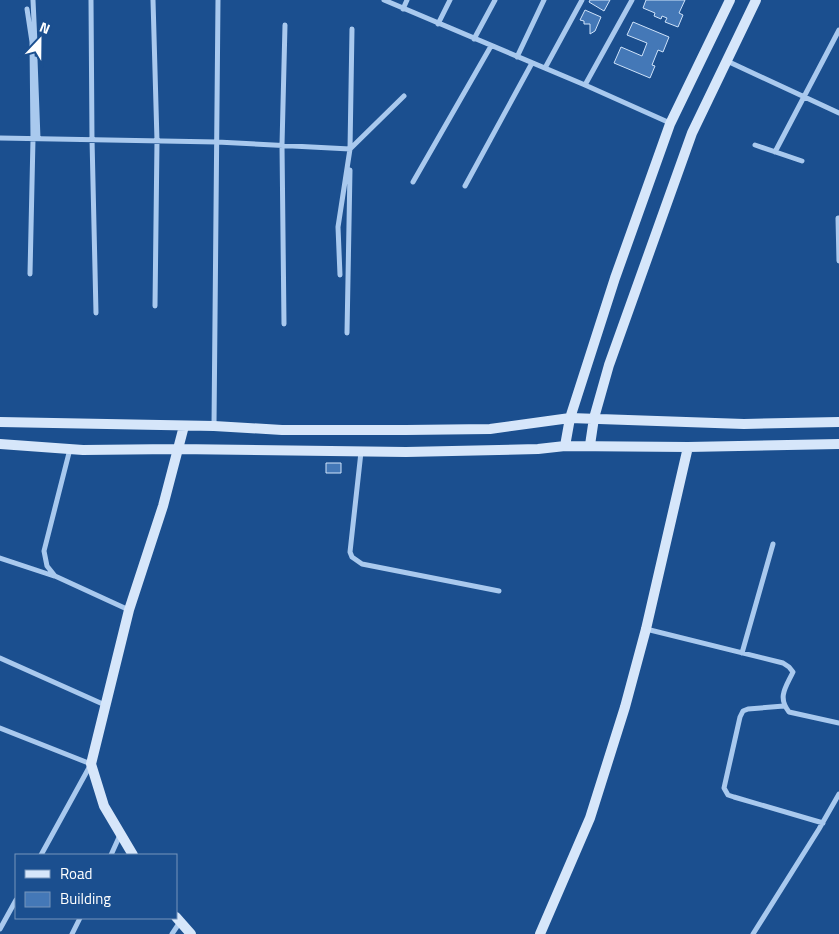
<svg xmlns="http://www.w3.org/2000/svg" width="839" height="934" viewBox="0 0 839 934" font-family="'Titillium Web',sans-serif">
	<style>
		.building { fill: #4478b7; stroke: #cfe3fa }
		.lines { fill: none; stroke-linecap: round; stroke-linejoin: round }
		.street { stroke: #a9c9ee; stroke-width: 5 }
		.secondary { stroke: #d6e6fa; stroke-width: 10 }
	</style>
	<rect width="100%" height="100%" fill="#1b4f8f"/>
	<path class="building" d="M590,0H610L604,11L589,2Z
		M646,0H685L679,13L683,15L678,27L665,22L667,18L662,16L661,19L654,16L655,13L643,8Z
		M585,10L601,17L595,31L590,34V24H584V21L580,20Z
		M633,22L669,37L663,52L658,50L652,65L655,66L650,78L614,63L621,47L642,56L647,43L627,35Z
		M326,463H341V473H326Z"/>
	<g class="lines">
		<path class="street" d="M33,0L35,43
			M91,0L92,139L96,313
			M153,0L157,141L155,306
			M384,0L585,85L670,123
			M27,9L32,42L33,139L30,274
			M403,9L407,0
			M438,24L450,0
			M474,39L495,0
			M517,57L544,0
			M35,59L38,139
			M727,61L839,113
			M545,68L582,0
			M585,85L632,0
			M0,138L217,142L350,149L352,29
			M755,145L802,161
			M775,152L839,30
			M413,182L491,46
			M465,186L532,63
			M838,218L839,261
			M340,275L338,227L350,149L404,96
			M284,324L282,145L285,25
			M347,333L350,170
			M214,426L218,0
			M70,449L44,551L47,566L55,576L129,610
			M361,452L350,552L352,557L362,564L499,591
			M0,558L54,576
			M646,629L783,663L789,667L793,672C786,687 777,697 789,712L839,723
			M742,653L773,544
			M0,658L105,705
			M784,706L748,709L743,711L740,717L724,788L728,795L734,797L823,823
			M0,728L91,764L41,855
			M111,855L120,835
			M0,929L16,900
			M72,934L80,918
			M172,934L180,922
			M753,934L819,829L839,794"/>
		<path class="secondary" d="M0,422L214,426L282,430H406L490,429L570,418L744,424L839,422
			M0,444L83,450L176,449L406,452L538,449L565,446L688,447L839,444
			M590,445L594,418L609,365L692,133L756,0
			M565,446L570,418L615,278L670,124L730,0
			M133,855L104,806L91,764L129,610L163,506L184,426
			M176,917L191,934
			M540,934L590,818L625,707L646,629L688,447"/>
	</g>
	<rect x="15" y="854" width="162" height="65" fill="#1b4f8f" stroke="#7695bc"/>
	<rect x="25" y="870" width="25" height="8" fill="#d6e6fa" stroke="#7695bc"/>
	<text x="60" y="879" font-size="15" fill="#ffffff">Road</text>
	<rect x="25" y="892" width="25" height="15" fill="#4478b7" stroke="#7695bc"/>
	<text x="60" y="904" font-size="15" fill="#ffffff">Building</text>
	<g transform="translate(40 40) rotate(22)" stroke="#1b4f8f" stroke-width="4" paint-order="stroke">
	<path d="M0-4L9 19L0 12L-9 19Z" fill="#ffffff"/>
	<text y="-8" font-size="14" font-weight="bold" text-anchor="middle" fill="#ffffff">N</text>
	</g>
</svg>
